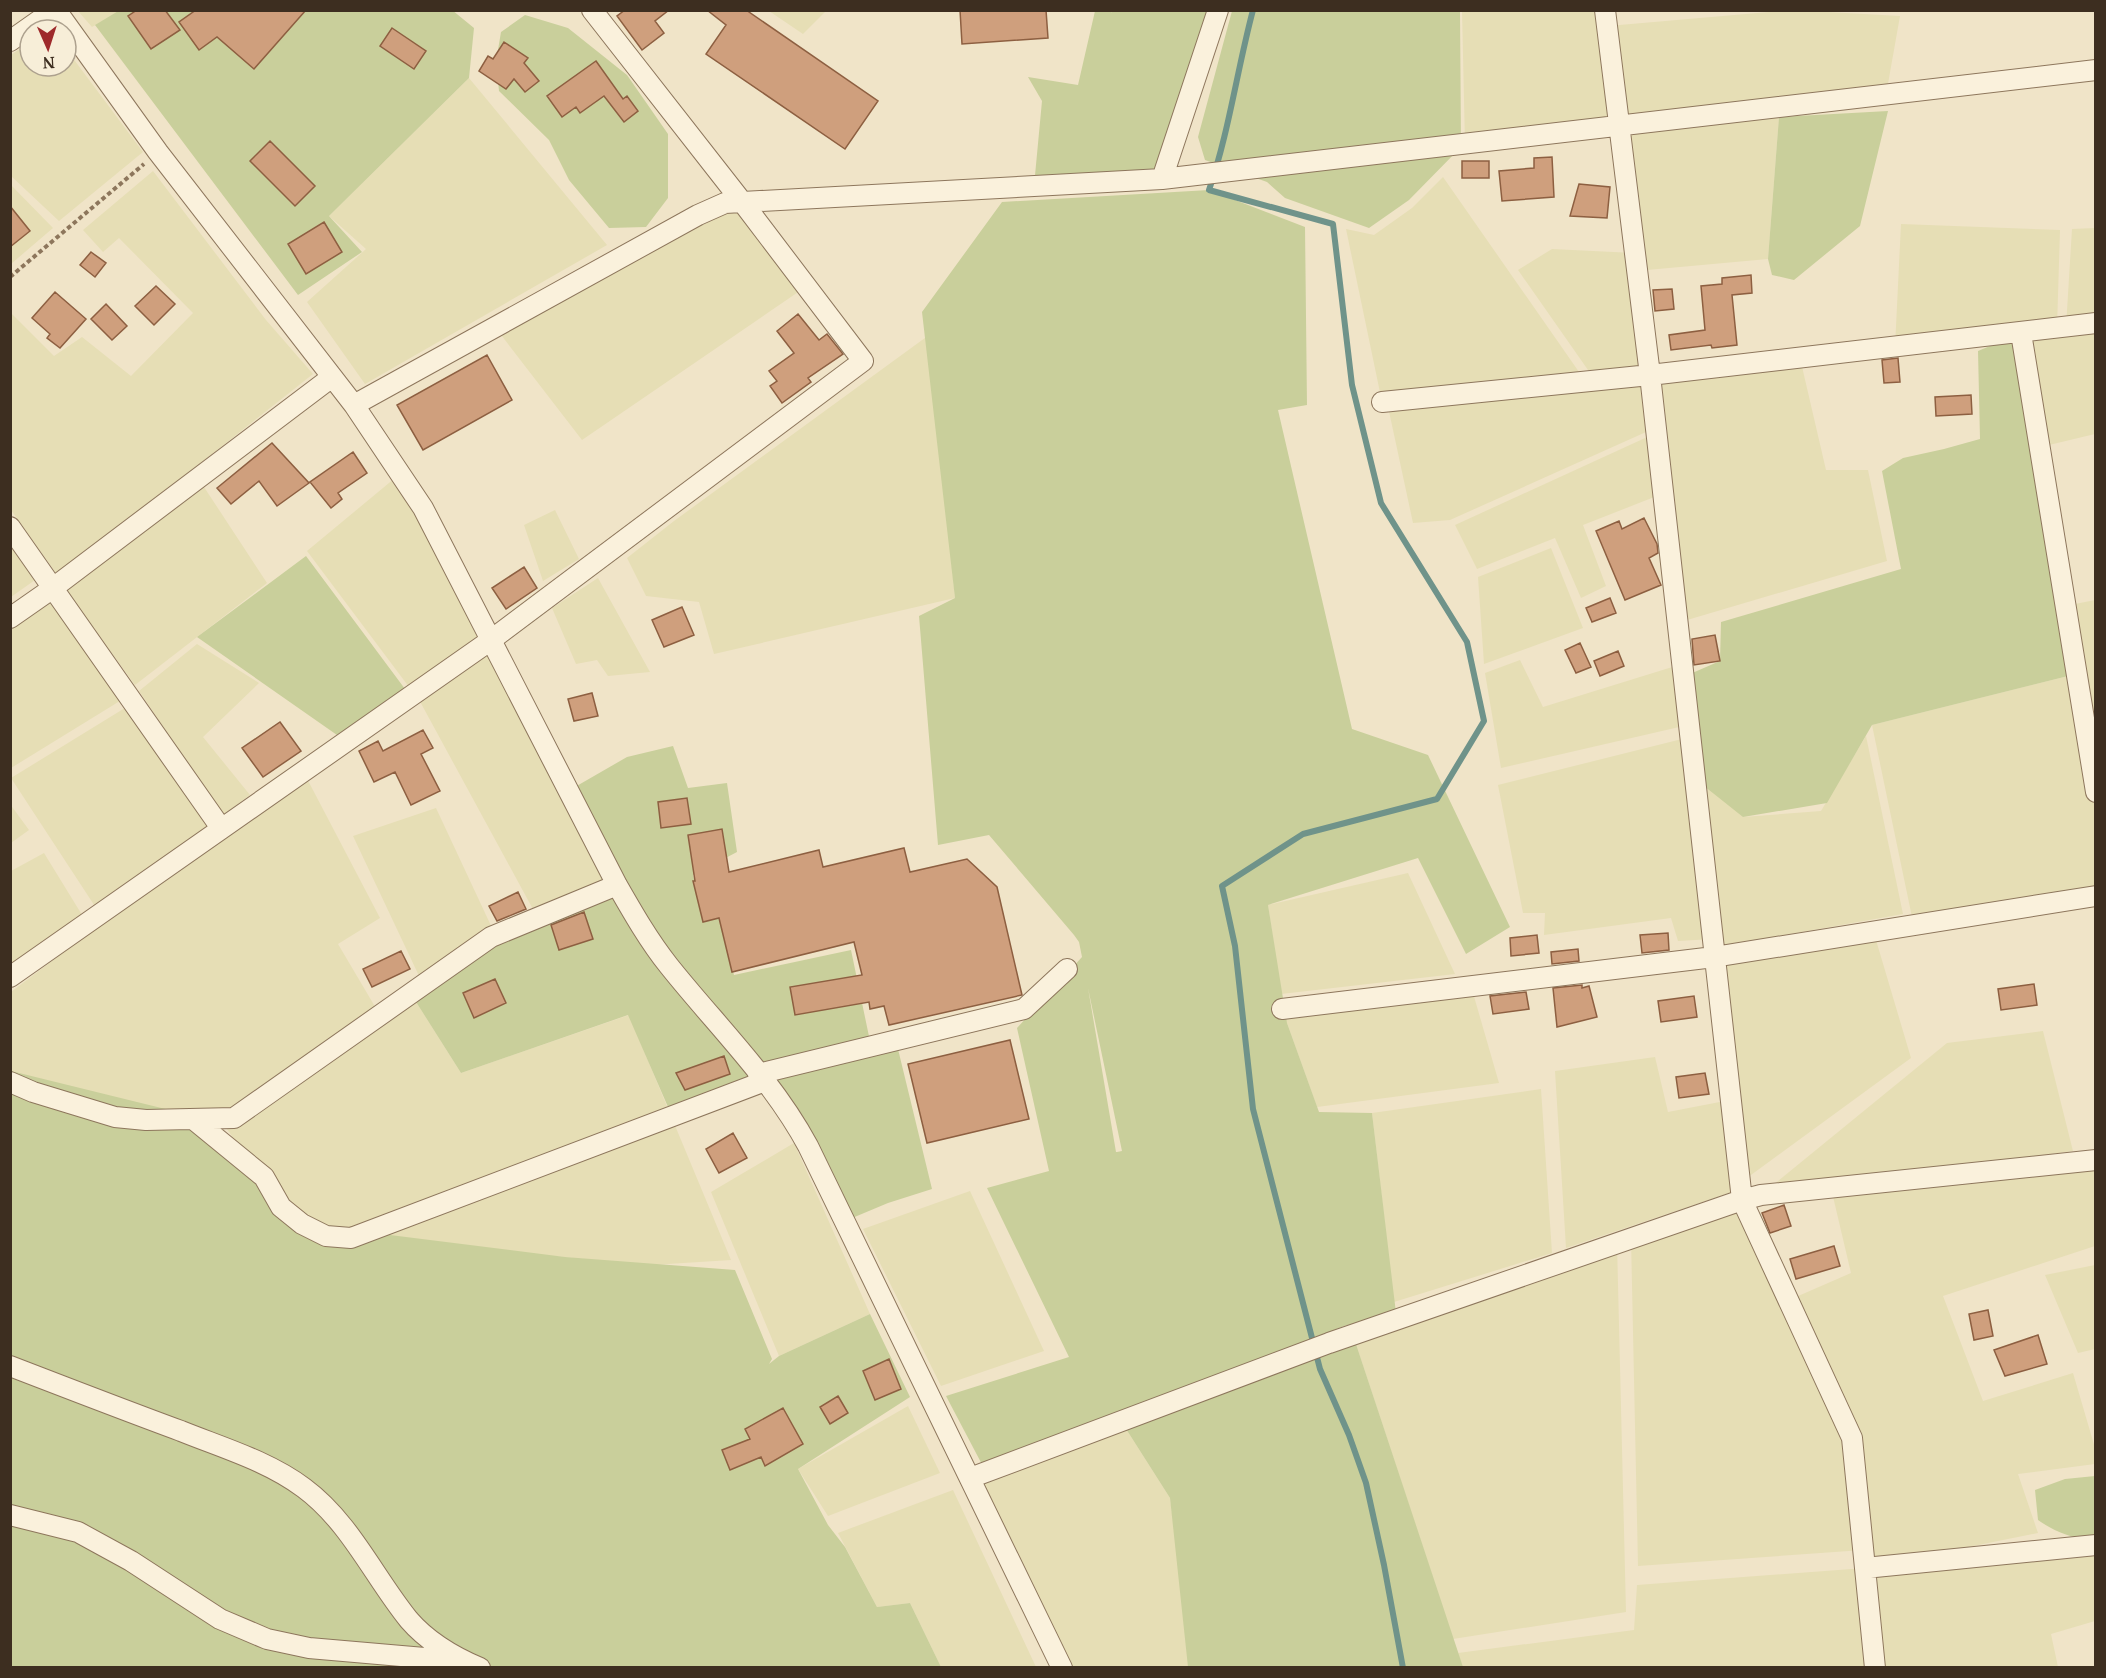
<svg xmlns="http://www.w3.org/2000/svg" width="2106" height="1678" viewBox="0 0 2106 1678" font-family="'PT Serif',serif">
	<style>
		.farmland { fill: #e6deb5 }
		.green { fill: #c9cf9b; fill-rule: evenodd }
		.lines { fill: none; stroke-linecap: round; stroke-linejoin: round }
		.stream { stroke: #6f938a; stroke-width: 6 }
		.building { fill: #cf9f7d; stroke: #8d5f41; stroke-width: 1.5 }
		.minor-casing { stroke: #8d765c; stroke-width: 22 }
		.path { stroke: #8d765c; stroke-width: 4; stroke-dasharray: 4.5 3; stroke-linecap: butt }
		.minor { stroke: #faf1dc; stroke-width: 20 }
	</style>
	<rect width="100%" height="100%" fill="#f0e4c8"/>
	<path class="farmland" d="M1792,10L1900,16L1886,95L1465,144L1462,11H1606L1608,26Z
		M78,11H120L92,27Z
		M769,11H826L803,34Z
		M30,42V66H66V49L143,152L59,221L11,176V55Z
		M469,78L607,245L365,384L307,302L366,249L329,216Z
		M1779,117L1768,259L1636,271L1649,375L1800,358L1826,470H1868L1887,561L1677,623L1662,494L1583,525L1606,586L1581,598L1555,538L1477,569L1455,525L1656,433L1655,428L1450,520L1413,523L1387,402H1382L1346,229L1374,235L1412,208L1443,177L1586,382L1595,380L1518,270L1552,249L1634,253L1619,135Z
		M153,171L266,320L313,374L58,576L11,510L10,312L54,356L82,337L131,376L193,313L119,238L103,252L83,230Z
		M10,184L53,228L11,264H10Z
		M743,203L807,286L582,440L495,327Z
		M1901,224L2060,230L2057,328L1895,347Z
		M2095,228V323L2066,327L2072,229Z
		M2095,331V434L2049,445L2022,342Z
		M929,335L955,598L714,654L699,602L646,596L627,558L674,521Z
		M395,478L483,637L409,687L307,551Z
		M204,487L267,583L135,685L65,589Z
		M555,510L579,559L543,581L524,525Z
		M11,545L35,580L11,597H10Z
		M1551,548L1583,628L1484,664L1478,577Z
		M598,578L650,672L608,676L597,660L576,664L552,608Z
		M53,588L128,696L11,768V618Z
		M2095,600V896L1912,917L1872,725L2076,674L2065,606Z
		M197,644L259,683L203,737L250,795L223,815L139,691Z
		M490,653L606,885L535,913L417,696Z
		M1520,660L1543,707L1682,664L1688,725L1501,768L1485,673Z
		M133,703L221,828L100,914L11,778Z
		M1866,736L1903,914L1713,948L1712,939L1678,941L1671,918L1544,935L1545,913H1523L1498,785L1690,737L1743,817L1821,811Z
		M303,771L380,918L338,944L377,1010L411,994L461,1073L629,1015L731,1260L652,1265L351,1238L281,1207L220,1119L11,1084V992Z
		M10,804L29,830L11,843H10Z
		M436,808L493,930L420,978L353,836Z
		M44,853L87,923L11,977V871Z
		M1408,873L1455,974L1281,994L1268,905Z
		M1876,940L1911,1058L1740,1183L1741,1189L1566,1248L1555,1071L1655,1057L1668,1112L1730,1100L1716,967Z
		M1471,986L1499,1083L1317,1107L1282,1009Z
		M2043,1031L2073,1151L1761,1195L1947,1043Z
		M1541,1089L1552,1253L1394,1302L1372,1113Z
		M794,1143L870,1314L779,1356L711,1192Z
		M2095,1160V1246L1943,1296L1983,1401L2073,1373L2095,1448V1464L2018,1474L2038,1533L1874,1566L2095,1545V1621L2051,1634L2058,1667L1463,1668L1458,1653L1634,1630L1637,1585L1865,1568L1863,1550L1638,1566L1631,1238L1742,1200L1789,1300L1851,1273L1831,1188Z
		M970,1191L1044,1351L941,1386L863,1229Z
		M1617,1243L1626,1612L1453,1639L1353,1335Z
		M2095,1265V1349L2078,1353L2045,1275Z
		M908,1406L940,1473L828,1516L798,1469Z
		M1121,1421L1170,1498L1192,1667H1062L970,1478Z
		M953,1490L1036,1667H941L910,1603L877,1607L838,1533Z"/>
	<path class="green" d="M120,10H452L474,28L469,78L329,216L362,252L298,295L95,25Z
		M1112,10L1218,11L1162,179L1034,186L1042,101L1028,77L1078,85L1095,11H1111V13Z
		M1232,11H1460L1461,147L1409,200L1369,228L1285,198L1267,182L1205,160L1198,137Z
		M525,15L568,28L627,75L668,134V198L646,227L609,228L569,180L549,140L499,91L496,62L501,32Z
		M1888,111L1860,226L1794,280L1772,275L1768,259L1779,117Z
		M1209,190L1305,227L1307,405L1278,410L1352,729L1428,755L1510,927L1466,954L1418,858L1268,905L1287,1023L1319,1112L1372,1113L1396,1313L1344,1326L986,1472L946,1396L1069,1357L987,1188L1049,1171L1017,1028L1082,957L1079,942L1074,935L989,835L938,845L919,616L955,598L922,312L1002,202ZM1088,988L1122,1151L1117,1152H1116Z
		M2021,333L2076,674L1872,725L1827,803L1743,817L1694,778L1683,677L1720,661L1721,622L1901,569L1882,471L1903,458L1944,449L1980,439L1978,351Z
		M306,556L405,689L337,735L197,637Z
		M673,746L688,788L727,783L737,852L693,875L703,921L719,918L734,975L851,950L871,1046L758,1074L675,1123L628,1015L461,1073L411,994L491,937L610,888L655,939L568,791L627,757Z
		M897,1045L932,1189L888,1203L845,1221L765,1081Z
		M11,1071L206,1119L302,1224L565,1257L735,1270L772,1359L769,1364L779,1356L870,1314L910,1397L798,1469L828,1525L845,1547L877,1607L910,1603L941,1667L11,1668Z
		M1353,1335L1463,1667H1188L1170,1498L1121,1421Z
		M2095,1476V1539C2077,1541 2053,1531 2038,1520L2035,1490L2065,1479Z"/>
	<g class="lines">
		<path class="stream" d="M1253,10C1237,70 1229,132 1209,190L1333,224L1352,385L1381,503L1467,642L1484,721L1437,799L1303,834L1222,886L1235,946L1253,1109L1320,1369L1349,1435L1366,1483L1384,1565L1403,1668"/>
	</g>
	<path class="building" d="M137,10H165L180,30L151,49L128,16Z
		M196,10H306L254,69L217,37L199,50L179,22Z
		M625,10H669L655,21L664,33L642,50L617,16Z
		M707,10H746L878,101L845,149L706,54L726,25Z
		M960,10H1046L1048,38L962,44Z
		M392,28L426,51L414,69L380,46Z
		M504,42L528,58L524,63L539,81L525,92L514,79L506,89L479,71L488,56L493,59Z
		M596,61L623,99L627,96L638,111L624,122L604,96L580,113L576,107L562,117L547,96Z
		M270,141L315,186L295,206L250,161Z
		M1552,157L1554,197L1502,201L1499,171L1534,168V158Z
		M1462,161H1489V178H1462Z
		M1579,184L1610,187L1607,218L1570,216Z
		M10,206L30,231L10,247Z
		M324,222L342,252L306,274L288,244Z
		M91,252L106,263L95,277L80,265Z
		M1751,275L1752,293L1732,295L1737,345L1712,348L1711,345L1671,350L1669,335L1705,330L1701,286L1722,284V278Z
		M156,286L175,304L154,325L135,306Z
		M1672,289L1674,309L1655,311L1653,290Z
		M55,292L86,319L60,348L47,338L50,334L32,318Z
		M106,304L127,326L112,340L91,319Z
		M798,314L819,340L827,334L843,354L808,378L811,382L782,403L770,386L777,381L769,371L794,353L777,331Z
		M487,355L512,400L423,450L397,405Z
		M1898,358L1900,382L1884,383L1882,360Z
		M1971,395L1972,414L1936,416L1935,397Z
		M272,443L309,483L277,506L259,481L231,504L217,488Z
		M353,452L367,473L338,493L342,499L331,508L310,482Z
		M1644,518L1657,544L1658,553L1649,558L1661,585L1625,600L1596,531L1619,521L1622,529Z
		M524,567L537,588L506,609L492,588Z
		M1610,598L1616,613L1592,622L1586,608Z
		M682,607L694,635L664,647L652,620Z
		M1715,635L1720,661L1694,665L1692,639Z
		M1580,643L1591,667L1576,673L1565,650Z
		M1618,651L1624,666L1600,676L1594,661Z
		M592,693L598,716L574,721L568,699Z
		M280,722L301,751L263,777L242,748Z
		M423,730L433,748L421,754L440,791L411,805L395,772L374,782L359,751L378,741L383,751Z
		M687,798L691,824L661,828L658,802Z
		M722,829L729,872L819,850L823,867L904,848L910,872L967,859L997,887L1022,995L889,1025L884,1006L870,1009L869,1002L795,1015L790,987L862,975L854,942L732,972L719,918L703,922L693,881H695L688,835Z
		M518,892L526,909L497,921L489,906Z
		M584,912L593,939L559,950L551,925Z
		M1668,933L1669,950L1642,953L1640,935Z
		M1537,935L1539,953L1511,956L1510,938Z
		M1578,949L1579,961L1552,964L1551,952Z
		M401,951L410,969L372,987L363,969Z
		M495,979L506,1003L474,1018L463,993Z
		M2034,984L2037,1005L2001,1010L1998,989Z
		M1582,985V988L1589,986L1597,1017L1557,1027L1553,988Z
		M1526,992L1529,1009L1493,1014L1490,996Z
		M1694,996L1697,1017L1661,1022L1658,1001Z
		M1010,1040L1029,1119L927,1143L908,1064Z
		M724,1056L730,1074L685,1090L676,1073Z
		M1705,1073L1709,1094L1679,1098L1676,1077Z
		M733,1133L747,1158L719,1173L706,1149Z
		M1784,1205L1791,1226L1770,1233L1762,1213Z
		M1834,1246L1840,1266L1796,1279L1790,1259Z
		M1988,1310L1993,1336L1974,1340L1969,1314Z
		M2038,1335L2047,1364L2005,1376L1994,1350Z
		M889,1359L901,1389L875,1400L863,1371Z
		M838,1396L848,1413L830,1424L820,1407Z
		M783,1408L803,1444L765,1466L761,1457L730,1470L722,1450L750,1439L745,1429Z"/>
	<g class="lines">
		<defs>
			<path id="minor" d="M56,10L158,152L354,405L423,508L617,885C633,913 649,941 669,966C716,1025 772,1079 808,1146L1062,1668
				M1605,10L1650,375L1742,1200L1852,1438L1875,1668
				M10,41L54,10
				M1162,179L1218,10
				M2021,333L2096,792
				M1382,402L1650,375L2096,323
				M354,405L698,215L725,203L1162,179L2096,70
				M10,527L221,828
				M10,618L53,588L332,377
				M10,977L491,640L863,361L743,203L592,10
				M1282,1009L1714,957L2096,896
				M758,1074L1024,1009L1067,969
				M10,1082L33,1092L115,1117L146,1120L234,1118L491,937L617,885
				M193,1119L264,1177L281,1207L302,1224L326,1236L351,1238L765,1081
				M10,1366C67,1388 124,1410 181,1431C223,1448 268,1461 304,1488C350,1522 374,1577 409,1620C428,1642 454,1657 480,1668
				M970,1478L1329,1343L1742,1200L1761,1195L2096,1160
				M10,1515L78,1532L131,1561L220,1619L267,1639L309,1648L459,1661
				M1865,1568L2096,1545"/>
		</defs>
		<use href="#minor" class="minor-casing"/>
		<path class="path" d="M10,277L144,164"/>
		<use href="#minor" class="minor"/>
	</g>
	<rect width="2106" height="1678" fill="none" stroke="#3d2e20" stroke-width="24"/>
	<g transform="translate(48 48) rotate(177)"><circle r="28" fill="#f7eed8" stroke="#ada18e" stroke-width="1.5"/>
	<path d="M0-4.5L10 22L0 15L-10 22Z" fill="#9e2a2b"/>
	<text y="-9" font-size="16" font-weight="bold" text-anchor="middle" fill="#3d2e20">N</text>
	</g>
</svg>
